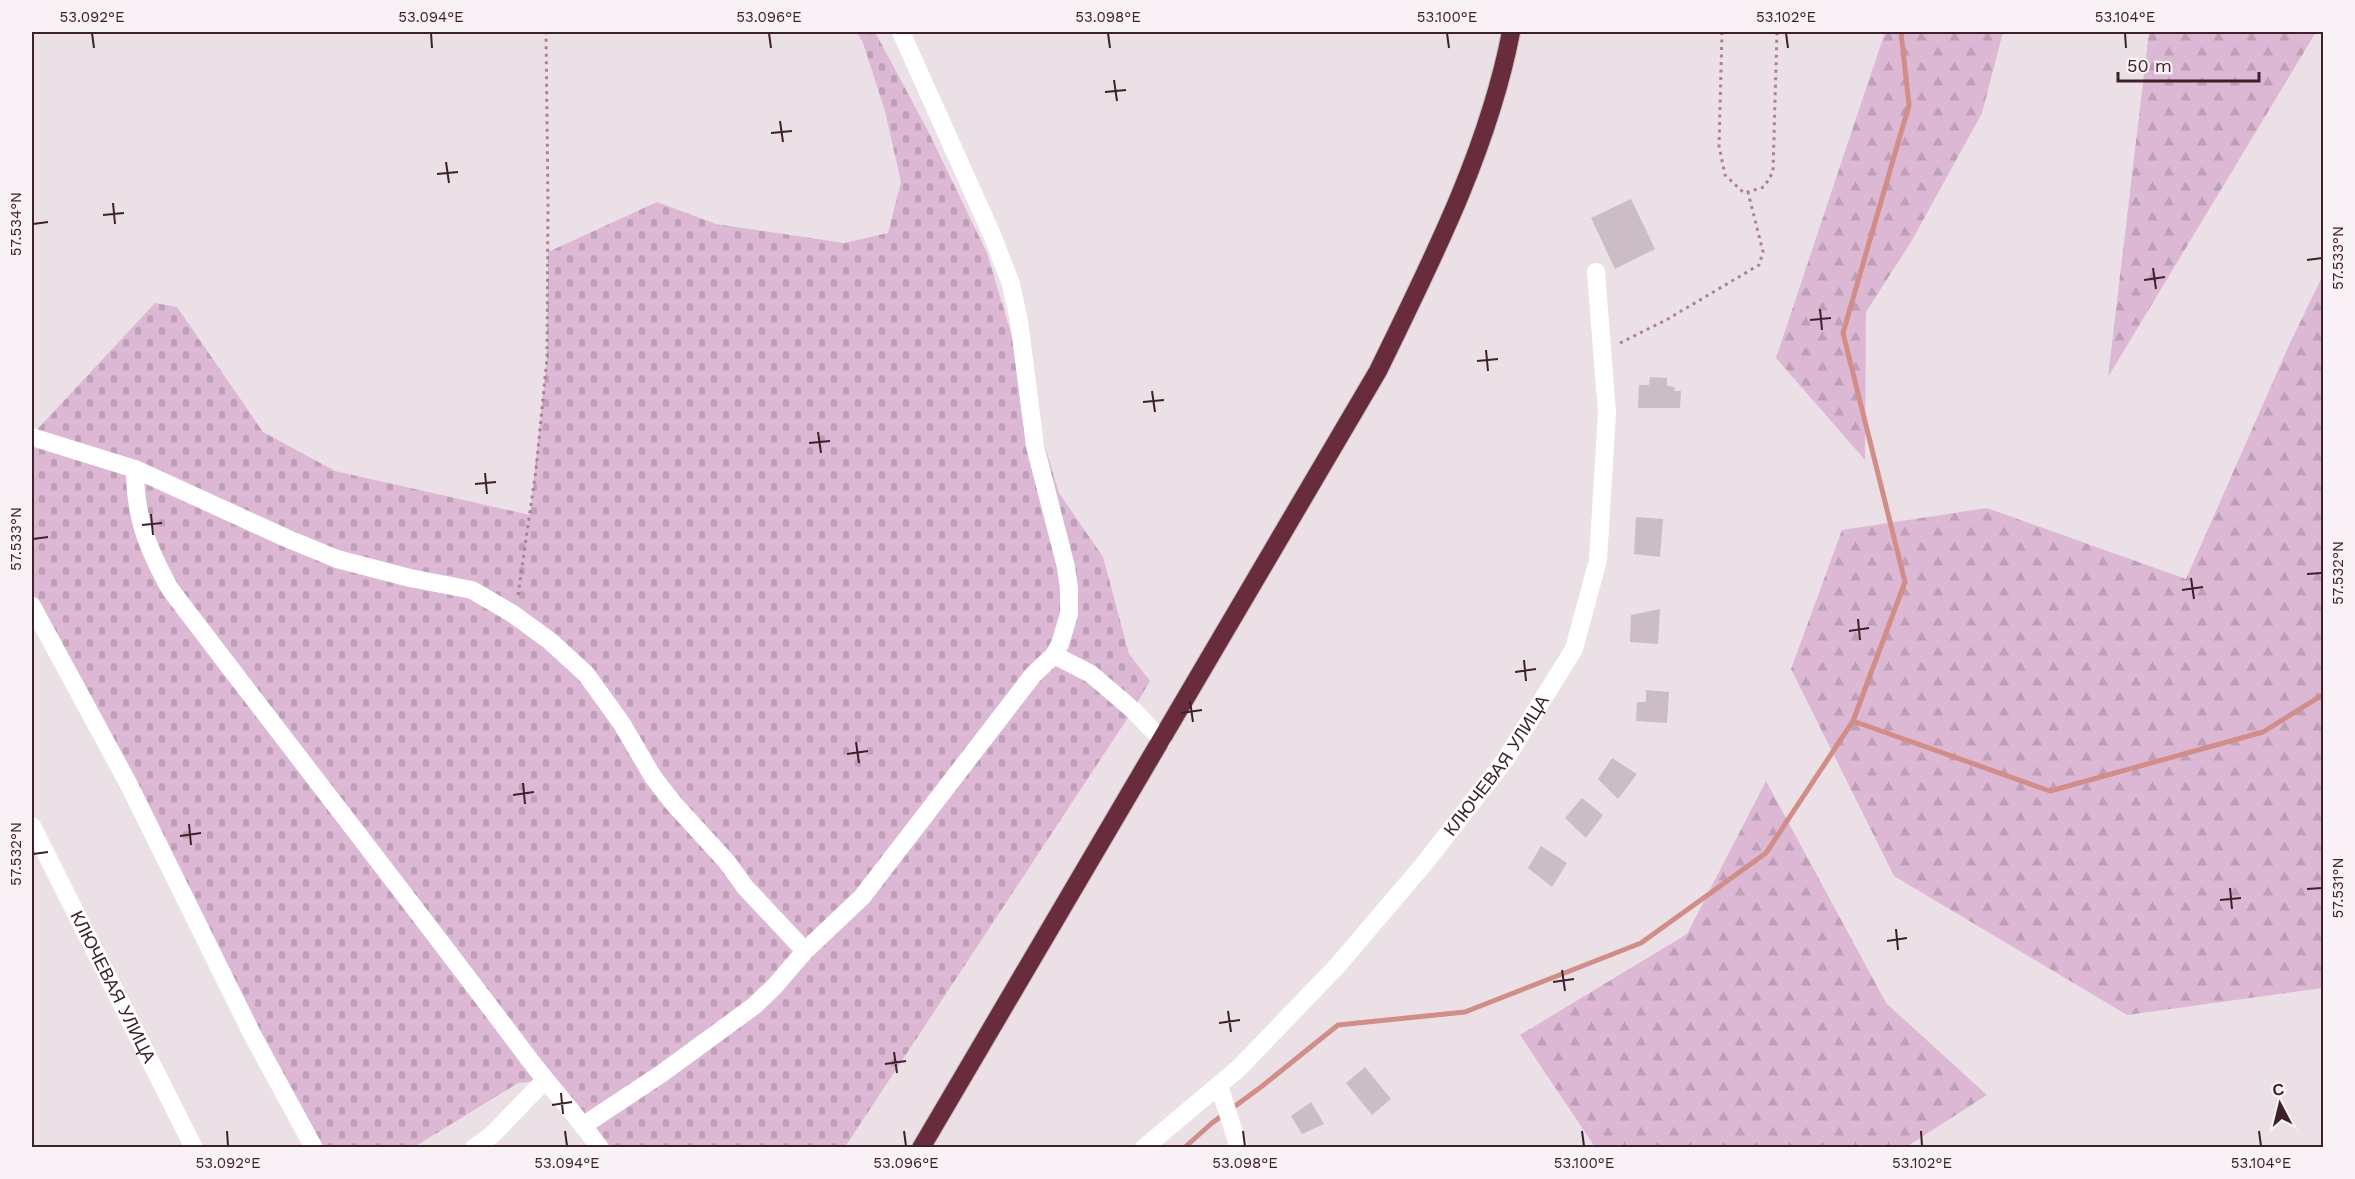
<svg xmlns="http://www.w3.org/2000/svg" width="2355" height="1179" viewBox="0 0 2355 1179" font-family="'Work Sans',sans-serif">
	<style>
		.forest { fill: url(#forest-firs) }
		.cemetery { fill: url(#cemetery-stones) }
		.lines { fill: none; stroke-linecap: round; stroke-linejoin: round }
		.stream { stroke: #d18d87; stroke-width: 5 }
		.building { fill: #ccbcc4 }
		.highway-casing { stroke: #c4bcbf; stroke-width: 20 }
		.path { stroke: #af8092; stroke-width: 3; stroke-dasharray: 3 4.5; stroke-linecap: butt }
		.minor { stroke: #fff; stroke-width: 18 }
		.highway { stroke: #682c3c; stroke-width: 18 }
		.ticks { fill: none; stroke: #3c212a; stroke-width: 2 }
		.labels { text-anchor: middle; stroke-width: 4.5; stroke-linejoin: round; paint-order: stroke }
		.street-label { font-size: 18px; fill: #3c212a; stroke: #f8f1f5 }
		.neatline { fill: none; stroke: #3c212a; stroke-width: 2 }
		.ticks-label { font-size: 15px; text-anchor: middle; fill: #3c212a }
	</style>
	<defs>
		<pattern id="forest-firs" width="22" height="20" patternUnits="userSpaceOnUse" patternTransform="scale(1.5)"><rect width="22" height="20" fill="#ddb8d5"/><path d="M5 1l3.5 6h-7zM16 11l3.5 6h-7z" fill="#bf9eb7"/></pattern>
		<pattern id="cemetery-stones" width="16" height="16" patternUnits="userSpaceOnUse" patternTransform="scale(1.5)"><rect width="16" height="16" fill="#ddb8d5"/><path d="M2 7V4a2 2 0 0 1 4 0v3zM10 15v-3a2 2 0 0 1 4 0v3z" fill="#bf9eb7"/></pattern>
	</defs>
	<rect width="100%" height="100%" fill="#ebe0e6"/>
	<path class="forest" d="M1885,32H2003L1982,113L1911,242L1866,312L1865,460L1776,358Z
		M2149,32H2316L2108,377Z
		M2323,275V988L2127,1015L1894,876L1791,669L1842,530L1987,508L2186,579L2290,343Z
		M1766,781L1886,1003L1987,1095L1906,1147H1595L1520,1035L1687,934Z"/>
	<path class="cemetery" d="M857,32H875L929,133L987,253L1059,493L1103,557L1129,654L1150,681L1133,710L845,1147H600L544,1080L518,1083L414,1147H314L32,606V435L155,303L177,307L263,432L335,471L530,515L547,358L548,252L657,202L716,224L844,243L888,233L901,182L885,111L863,43Z"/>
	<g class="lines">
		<path class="stream" d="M1853,721L2050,791L2263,732L2324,694
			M1184,1148L1212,1123L1261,1087L1338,1025L1465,1012L1641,943L1766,853L1853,721L1905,582L1843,333L1909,105L1901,32"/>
	</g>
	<path class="building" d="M1631,199L1655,249L1615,269L1591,218Z
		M1650,377L1667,378V386L1675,387L1674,391H1681L1680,408H1638L1639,385H1649Z
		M1636,517L1663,519L1660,557L1634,554Z
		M1660,609L1658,644L1630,642L1631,615Z
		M1646,690L1669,692L1667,723L1636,721L1637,702H1646Z
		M1612,758L1637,774L1618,799L1598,779Z
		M1582,798L1603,815L1586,838L1565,818Z
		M1541,846L1567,863L1552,887L1528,868Z
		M1365,1067L1391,1099L1372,1115L1346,1083Z
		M1311,1102L1324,1124L1302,1134L1291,1116Z"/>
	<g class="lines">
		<defs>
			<path id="highway" d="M921,1148L1378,371C1431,262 1488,151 1511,32"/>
		</defs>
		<use href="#highway" class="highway-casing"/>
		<path class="path" d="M1722,32L1719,146L1725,175L1744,193L1764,187L1773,172L1777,32
			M1620,343L1666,320L1759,265L1763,252L1748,192
			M518,595L536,470L547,358L548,206L546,32"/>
		<g class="minor">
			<path d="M32,437L135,469L286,538L337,559L410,578L472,590L513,614L550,641L586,674L622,724L653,777L674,804L727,862L745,887L805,951"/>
			<path d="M135,469C135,517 147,547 170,589C289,746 411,901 529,1059C552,1089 578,1117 600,1148"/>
			<path d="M32,606L128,783L253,1036L314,1148"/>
			<path d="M1054,655L1091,674L1133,710L1162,740"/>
			<path id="s1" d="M32,826L194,1148"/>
			<path d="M1219,1085L1239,1148"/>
			<path d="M584,1125L661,1074L754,1006L774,987L805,951L862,897L1033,675L1054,655L1060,644L1069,614V589L1066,567L1035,446L1019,321L1011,284L992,235L901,32"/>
			<path d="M474,1148L493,1134L545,1080"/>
			<path id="s2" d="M1144,1148L1239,1068L1338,965L1424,864L1505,760L1574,649L1598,560L1607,413L1596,272"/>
		</g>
		<use href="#highway" class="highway"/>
	</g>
	<path class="ticks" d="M92,33L94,48M431,33L432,48M769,33L771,48M1108,33L1110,48M1447,33L1449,48M1786,33L1788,48M2125,33L2126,48M1114,80L1117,101M1105,92L1126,90M780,121L783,142M771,133L792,131M446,162L449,183M437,174L458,172M113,203L115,224M103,215L124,213M33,224L48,222M2307,260L2322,258M2153,268L2156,289M2144,280L2165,277M1820,309L1822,330M1810,320L1831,318M1486,350L1488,371M1477,361L1498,359M1152,391L1155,412M1143,402L1164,400M818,432L821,453M809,443L830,441M485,473L487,494M475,484L496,482M151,514L153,535M142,525L162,523M33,539L48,537M2307,574L2322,573M2191,578L2194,599M2182,590L2203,587M1858,619L1860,640M1849,631L1869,628M1524,660L1526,681M1515,672L1536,669M1190,701L1193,722M1181,713L1202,710M856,742L859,763M847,754L868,751M523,783L525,804M513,795L534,792M189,824L191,845M180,836L201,833M33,854L48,852M2230,888L2232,909M2307,889L2322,888M2220,900L2241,898M1896,929L1898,950M1887,941L1907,938M1562,970L1565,991M1553,982L1574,979M1228,1011L1231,1032M1219,1023L1240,1020M894,1052L897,1073M885,1064L906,1061M561,1093L563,1114M552,1105L572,1102M227,1131L228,1146M565,1131L567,1146M904,1131L906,1146M1243,1131L1245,1146M1582,1131L1584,1146M1921,1131L1922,1146M2259,1131L2261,1146"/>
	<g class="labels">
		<g class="street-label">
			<text dy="6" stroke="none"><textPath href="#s2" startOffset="522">КЛЮЧЕВАЯ УЛИЦА</textPath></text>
			<text dy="6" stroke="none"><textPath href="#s1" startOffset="180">КЛЮЧЕВАЯ УЛИЦА</textPath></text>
		</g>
	</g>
	<rect width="2355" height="1179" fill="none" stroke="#f8f1f5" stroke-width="66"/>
	<g transform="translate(2280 1104) rotate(353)" stroke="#f8f1f5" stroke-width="4.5" paint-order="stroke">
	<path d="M0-4.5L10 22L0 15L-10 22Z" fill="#3c212a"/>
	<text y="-9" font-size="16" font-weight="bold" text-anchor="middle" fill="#3c212a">С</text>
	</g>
	<path d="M2118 72v9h141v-9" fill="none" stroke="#3c212a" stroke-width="3"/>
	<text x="2127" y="72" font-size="18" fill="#3c212a" stroke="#f8f1f5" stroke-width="4.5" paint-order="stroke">50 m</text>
	<rect x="33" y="33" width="2289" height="1113" class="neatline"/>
	<g class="ticks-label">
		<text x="92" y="22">53.092°E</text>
		<text x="431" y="22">53.094°E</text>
		<text x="769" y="22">53.096°E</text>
		<text x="1108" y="22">53.098°E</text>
		<text x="1447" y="22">53.100°E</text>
		<text x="1786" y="22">53.102°E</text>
		<text x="2125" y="22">53.104°E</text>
		<text transform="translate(16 224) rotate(-90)" y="5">57.534°N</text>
		<text transform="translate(2338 258) rotate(-90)" y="5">57.533°N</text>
		<text transform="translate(16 539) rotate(-90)" y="5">57.533°N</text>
		<text transform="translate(2338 573) rotate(-90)" y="5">57.532°N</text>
		<text transform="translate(16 854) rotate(-90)" y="5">57.532°N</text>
		<text transform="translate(2338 888) rotate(-90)" y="5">57.531°N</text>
		<text x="228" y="1168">53.092°E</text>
		<text x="567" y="1168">53.094°E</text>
		<text x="906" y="1168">53.096°E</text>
		<text x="1245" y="1168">53.098°E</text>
		<text x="1584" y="1168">53.100°E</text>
		<text x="1922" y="1168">53.102°E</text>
		<text x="2261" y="1168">53.104°E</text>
	</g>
</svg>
